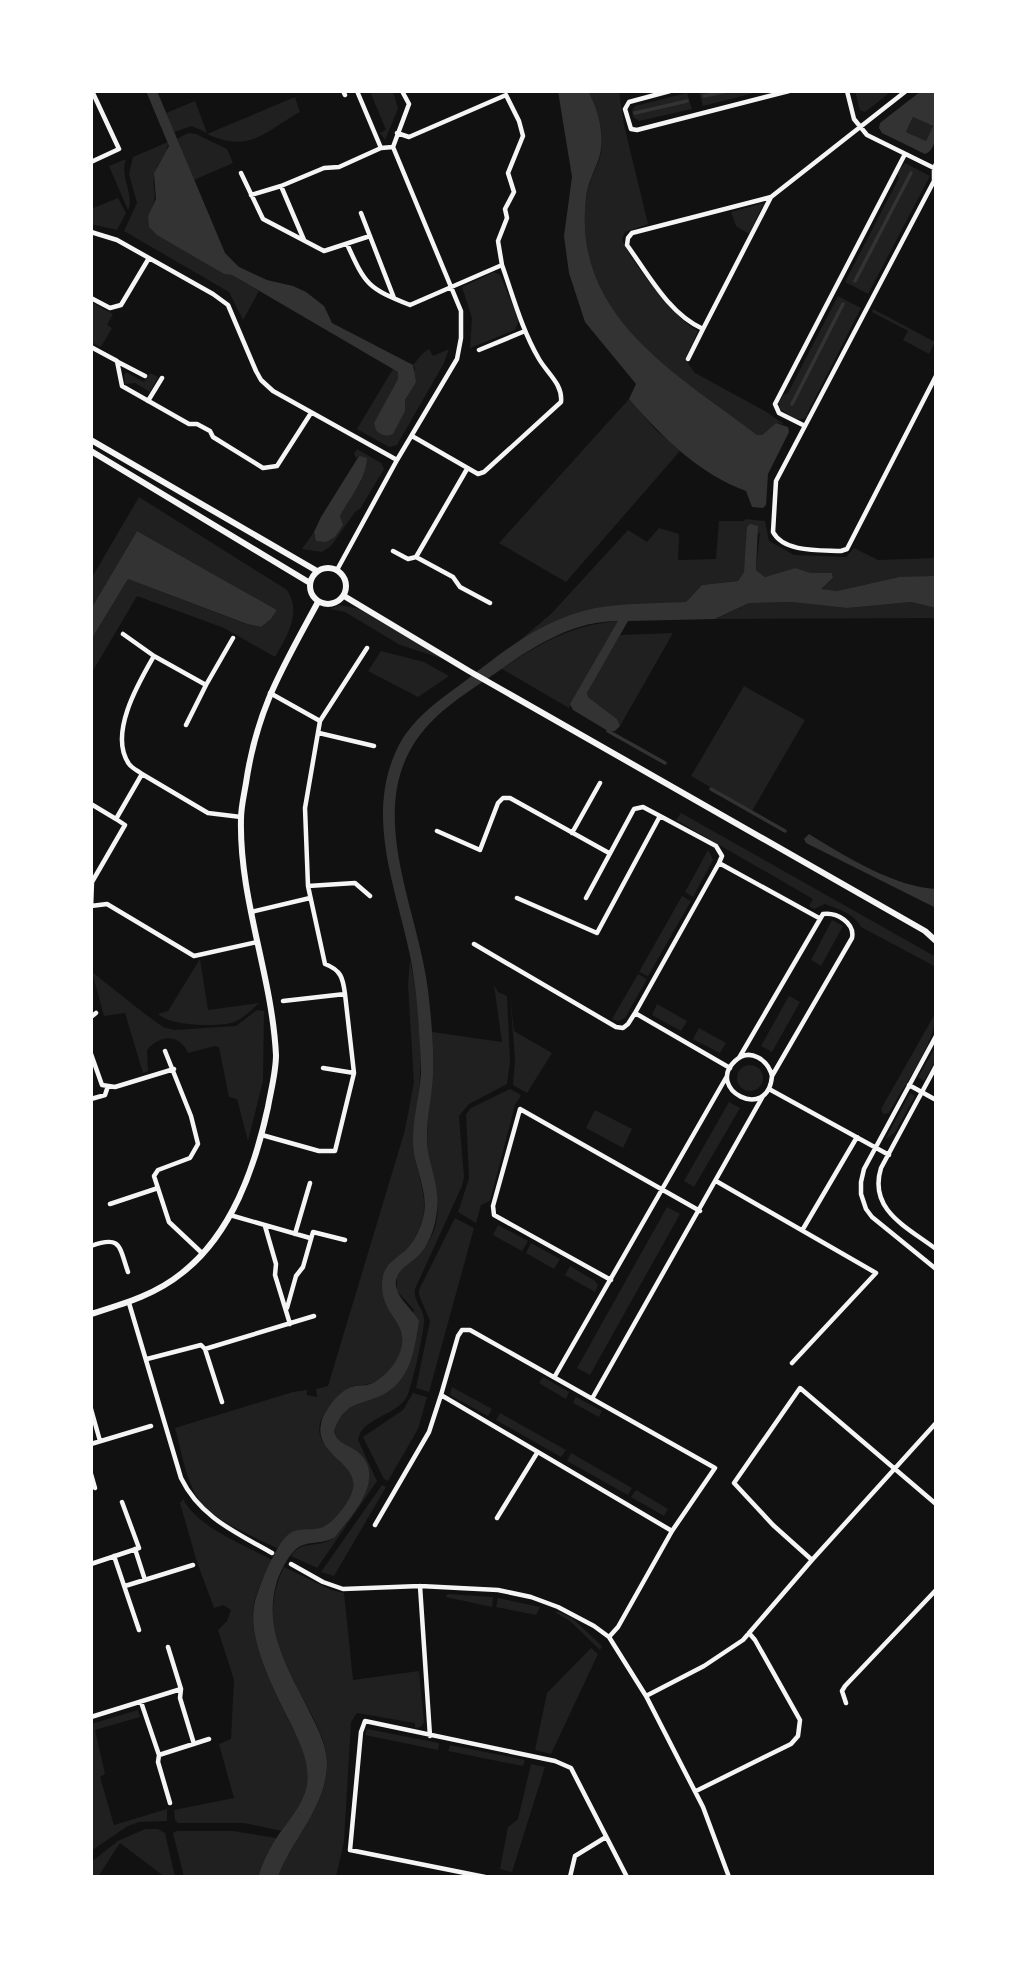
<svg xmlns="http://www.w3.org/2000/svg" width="1027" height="1968" viewBox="0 0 1027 1968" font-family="'Times New Roman',serif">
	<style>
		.green { fill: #202020 }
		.water { fill: #333; fill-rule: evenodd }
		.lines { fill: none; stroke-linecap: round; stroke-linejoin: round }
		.stream { stroke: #333; stroke-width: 3.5 }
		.minor { stroke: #f5f5f5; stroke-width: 4.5 }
		.tertiary { stroke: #f5f5f5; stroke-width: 6 }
		.secondary { stroke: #f5f5f5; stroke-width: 6 }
	</style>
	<rect width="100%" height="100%" fill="#111"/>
	<path class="green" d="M370,91H393L398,109L385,140L380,133L386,130Z
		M588,91H619L624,125L648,224L625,232L622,239C629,260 678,322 698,331L685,359L695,373L765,411L784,424L776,423L762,435L757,436C676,374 572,318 586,198C588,183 597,168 601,153C605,134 597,108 588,91Z
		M699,91H762L703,106Z
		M855,91H892L865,112L860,110Z
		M687,93L692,109L639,121L633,117L632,111L635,106Z
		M295,97L300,112C265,131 251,154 207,134Z
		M195,101L207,133L192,126L174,132L166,113Z
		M913,117L933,126L926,141L906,132Z
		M188,133L196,134L227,149L233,163L194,180L177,139Z
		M168,142C168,155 158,161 155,172C150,190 161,193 148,216L153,231L224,274L232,275L259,291L243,320L229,292L124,231L137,203L129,174L133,157Z
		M126,159C119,177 135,194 128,210L109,166Z
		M905,163L930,176L868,294L845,282L899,178L897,173Z
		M118,198L126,213L117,230L91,224V209Z
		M764,203L749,234L736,226L731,212Z
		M494,272L500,275L519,320L515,330L470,348L472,318L462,287Z
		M838,296L861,308L807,414L808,416L803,419H796L780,409L779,402L783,395L788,393Z
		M91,302L113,314L107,325L112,328L101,347L91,342Z
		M873,309L935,342L929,354L903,340L908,331L872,312Z
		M429,349L433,356L449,349L444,363L397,445L389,447L357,429L393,369L398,372V379L374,424L405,409V400L415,368L413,365L423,353Z
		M126,372L144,382L150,373L158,377L150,392L135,383L125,384L124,375Z
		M629,399L656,430L680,451L566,582L499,543Z
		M357,449L381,463L384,469L360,509L355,512L331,546L322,552L302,549L314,532V536L340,516L361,481L359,456L356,458L354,454Z
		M139,497L287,590C302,612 287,637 275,657L224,628L137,596L91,674V640L128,579L246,624L260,627L271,619L277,610L137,531L91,609V579Z
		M745,519L765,521L769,541L794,555L846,557L854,548L878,560L936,558V577H899L837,591L820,589L833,579L832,573H811L795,568L765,577L756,570L760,531L746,556L744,572L738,581L702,585L686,602L605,608L519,641L551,614L628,530L647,542L659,528L679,534L678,560L716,559L719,521H744Z
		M791,602L847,608L911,602L936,608V618L716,619L749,603Z
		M339,605L360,609L444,659L400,645L345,612L330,609Z
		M619,621L569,708L502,669C538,644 574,624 619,621Z
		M673,633L620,726L617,719L588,697L587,693L620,635Z
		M381,651L424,662L449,676L418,697L368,671Z
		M744,686L805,720L752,811L691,776Z
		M681,813L936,957V967L861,927C855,914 838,909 825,904L814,909L809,906L813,899L676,820Z
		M708,850L713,860L693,897L685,892Z
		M682,896L691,901L648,976L639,972Z
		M832,920L843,926L821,966L811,960Z
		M200,959L208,1010L259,1003C252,1010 240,1021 231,1023C215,1027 170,1026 158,1014L168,1011Z
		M410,959C417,997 423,1036 420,1075C419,1098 413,1121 413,1144C414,1169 428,1191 423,1217C420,1229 412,1246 402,1253C392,1262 383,1266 382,1282C379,1317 416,1322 397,1360C391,1372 378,1383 364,1385C361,1386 357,1385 354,1386C341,1389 326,1408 321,1420C309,1454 363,1461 352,1492C348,1505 331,1527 317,1529C296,1533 289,1527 279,1549C257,1538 219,1523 203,1505C186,1485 182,1453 175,1428L293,1392L307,1390V1395L317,1397L316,1389L328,1386L405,1130L414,1082L408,985Z
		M92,972L145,1014L163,1027L174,1030L236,1026L257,1010L264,1011L263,1081L248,1141L237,1099L229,1097L219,1047L215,1046L188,1053C179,1033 160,1035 147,1050L148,1071L143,1073L125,1013L104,1016Z
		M638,974L647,979L625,1018L618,1021L612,1019Z
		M494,985L498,992L507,996L510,1061L507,1084L469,1104L459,1116L464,1177L462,1186L415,1289C413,1302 424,1308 424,1320C424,1332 413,1381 408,1394C400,1416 362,1416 358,1440L377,1481L317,1568L291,1556C301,1540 318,1548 332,1539C345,1529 354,1511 363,1497L359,1453L340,1443L334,1431C345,1400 365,1403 390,1390L414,1310L397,1291V1277C404,1263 420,1255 429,1241C449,1207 427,1175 427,1140C428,1104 434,1069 432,1032L502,1042Z
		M510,996L514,1031L552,1053L527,1093L513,1085L515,1059Z
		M789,996L800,1002L772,1052L761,1046Z
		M657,1004L687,1021L681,1031L652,1015Z
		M936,1012C936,1043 904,1085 889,1113L883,1114L881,1109Z
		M699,1028L726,1043L720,1053L693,1039Z
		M936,1046V1060L924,1081L918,1077Z
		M737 1078a13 13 0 1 1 26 0a13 13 0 1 1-26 0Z
		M510,1089L521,1095L515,1105L490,1201L481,1205L476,1223L458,1212L469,1178L466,1114L471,1108Z
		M910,1093L915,1096L895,1132L885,1140Z
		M729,1102L740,1108L694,1187L684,1181Z
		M595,1110L632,1129L623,1148L586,1128Z
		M667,1207L680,1214L590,1375L577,1368Z
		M455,1218L474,1228L429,1392L416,1388L430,1321L419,1295V1290Z
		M498,1225L528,1241L522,1251L493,1235Z
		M531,1243L560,1259L554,1269L526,1253Z
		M570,1266L595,1281L598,1285L595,1292L565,1275Z
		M543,1377L569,1392L566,1399L539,1383Z
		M452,1387L492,1409L488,1416L450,1395Z
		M413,1393L427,1397L418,1429L388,1481L384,1479L363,1437L403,1410Z
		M576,1397L602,1411L599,1417L573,1403Z
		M500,1413L566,1450L561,1457L496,1420Z
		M571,1453L632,1488L628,1495L567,1461Z
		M382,1485L386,1487L334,1576L321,1572Z
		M636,1490L668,1509L664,1516L631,1497Z
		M183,1499C198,1528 245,1545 272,1560C264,1575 255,1593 253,1610C250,1647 277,1695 292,1727C301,1745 310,1762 307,1783C304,1801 292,1817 282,1831L244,1823H178L175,1820L174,1810L234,1798L219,1744L231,1739L234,1680L218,1630L227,1621L231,1610L223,1605L214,1608L197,1562L180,1503Z
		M284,1567L331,1590L344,1593L353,1680L419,1671L424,1722L421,1727L415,1728V1723L357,1713L351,1722L344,1842L336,1877H278C292,1838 330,1803 327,1759C325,1739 315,1721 306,1704C281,1658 259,1617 284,1567Z
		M447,1594L493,1597L492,1607L446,1597Z
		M498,1598L540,1607L536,1615L496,1607Z
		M557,1611L572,1618L602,1646L600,1650L570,1621L556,1613Z
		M591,1648L598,1654L551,1754L535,1750L547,1693Z
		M138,1710L140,1717L95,1730L105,1774L100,1777L114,1825L167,1809V1821L139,1822L128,1826L91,1851V1724Z
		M367,1729L439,1743L438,1750L365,1735Z
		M450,1745L525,1760L523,1766L448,1751Z
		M531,1764L545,1767L512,1872L500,1869L508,1827L518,1819Z
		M145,1829H158L165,1833L175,1877H165L120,1843L98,1877H91V1862L118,1841Z
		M177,1831H233L276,1838L258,1877H184L173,1833Z"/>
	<path class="water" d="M146,91H157L225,253L239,267L267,280L293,286L306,292L324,306L332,323L413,365L416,382L405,400V411L393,434C387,437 380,435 376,430L374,423L398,379V372L232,275L224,274L157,235L149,227L148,216L156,199L154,173L169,146Z
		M558,91H588C598,109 606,137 599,158C595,170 587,185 586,198C572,317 677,374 757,435H762L776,423L788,427L789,432L768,474L766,505L763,508L752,507L746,491C699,474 661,436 629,399L636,384L585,322L569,273L564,236L572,177Z
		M921,91H936C936,108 942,148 925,154L882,133L879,128L880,123ZM913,117L933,126L926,141L906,132Z
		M359,456L367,458C366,479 350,498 340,516L343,525L335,537L326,542L316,541L314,532L321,517Z
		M750,524L758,526L756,570L765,577L795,568L811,573H832L833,578L821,589L837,591L899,577L934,576L936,577V608L911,602L847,608L791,602L749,603L715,619L628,621L587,693L588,697L617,719L620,726L615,731H608L573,710L570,704L618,621C575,621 537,644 503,668C480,684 455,699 435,718C355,795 417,900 428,990C431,1017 434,1046 433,1074C432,1097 426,1120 427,1143C428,1160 436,1177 437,1195C439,1214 433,1239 420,1254C411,1264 394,1270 396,1286C398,1299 413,1310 419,1321C415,1346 412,1375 389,1391C365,1407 346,1397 334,1431C338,1445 348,1444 358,1452C387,1477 353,1515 335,1537C323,1545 307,1540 296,1549C288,1556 280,1572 277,1581C261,1633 293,1676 314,1721C320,1733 326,1747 327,1761C328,1806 292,1838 278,1877H258C262,1864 268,1852 275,1840C287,1822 303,1806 307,1784C310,1761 299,1742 290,1722C275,1692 248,1641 254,1607C256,1591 277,1542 289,1534C298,1527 310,1531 320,1528C332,1525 348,1504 352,1492C362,1463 314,1456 321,1424C323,1411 339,1391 351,1387C358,1385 360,1386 367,1385C379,1382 391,1370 397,1359C415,1323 381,1318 382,1285C382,1267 390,1263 402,1253C412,1246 420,1230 423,1218C429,1197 418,1175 414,1154C410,1128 419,1100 421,1073C421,1060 420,1046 419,1032C418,1008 415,984 411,960C397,889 363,815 399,745C415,715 443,698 469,678C503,651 538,624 580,612C613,602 652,604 686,602L702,585L738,581L744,572L747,527Z
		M137,531L277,610L271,619L261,627L247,624L128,579L91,640V609Z
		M809,834C844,856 895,887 936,889V908L806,843L804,839Z"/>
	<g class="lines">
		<path class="stream" d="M704,96L727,91
			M635,113L687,101
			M855,281L911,173
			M792,404L843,304
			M608,731L665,763
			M711,789L785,831"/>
		<path class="minor" d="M343,91L345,95
			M357,91L381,148
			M670,91L629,102L625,109L631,129L637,130L789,91
			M847,91L854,119L867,135L934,168L936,164
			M91,162L119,149L92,91
			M934,168V181L776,481L773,532C784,553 821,550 841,551L847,549L936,376
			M241,173L263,219L324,251L370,236
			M281,186L304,240
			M251,195L281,186L324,168L339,167L381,148L393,147
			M771,197L632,233L628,238L627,245C648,274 669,314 703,329L771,197L906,91
			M361,213L394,298
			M91,232L117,240L213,294L228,305L256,371L261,380L273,391L397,460
			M347,244C366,286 368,288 410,305L502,265L498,241L507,218L505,209L514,192L508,173L523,136L519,121L506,95L409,137L397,133
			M91,298L110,308L121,305L149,258
			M91,347L117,361L122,386L189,424H197L210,431L213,437L263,468L277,466L311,413
			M479,350L525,331
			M688,359L703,329
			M118,362L145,376
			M148,401L162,378
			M805,426L779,413L775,404L905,154
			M412,436L478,474L484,472L561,402C563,384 547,373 539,359C522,330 513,296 502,265
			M393,551L408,559L416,557L453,577L460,587L490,603
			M416,557L467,469
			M337,570L397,460L457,359L461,338V311L393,147L409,104L402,91
			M123,634L154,656
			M270,693L320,721
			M186,725L206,685
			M319,733L374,746
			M142,774C138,771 132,768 129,764C108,734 139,682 154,656L206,685L233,638
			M91,804L116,819L142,774L208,813L241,817
			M437,831L480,850L498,803L503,798H510L609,853
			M572,833L600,783
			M308,886L355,883L370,896
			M517,898L597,933L660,816L716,846L722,856L719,863
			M586,898L634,809L643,807L660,816
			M91,906L107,904L194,956L257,942
			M91,908L92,882L125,825L116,819
			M251,912L310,898
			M474,944L616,1027L623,1028L628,1024L635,1013L730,1068
			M345,994C343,978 341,970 325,964L308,886L305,808L320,721L367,648
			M635,1013L719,863L819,918
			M91,1017L96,1013
			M936,1036L864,1169L861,1182V1194L866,1209L872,1217L936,1269
			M165,1051L191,1116L198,1144L190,1158L158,1170L154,1176L169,1222L203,1254
			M91,1054L102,1085L115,1087L174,1069
			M739,1058L823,914C837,912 855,923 852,938L772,1076C768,1123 705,1089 735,1061C750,1047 768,1060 772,1076
			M936,1066L881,1168C868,1210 907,1227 936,1249
			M323,1068L354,1073
			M909,1085L936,1100
			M769,1089L889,1155
			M91,1099L105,1095L108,1086
			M262,1135L319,1151H335L354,1073L345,994L283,1001
			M716,1181L876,1273L792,1363
			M110,1204L158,1188
			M230,1215L310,1238
			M265,1226L276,1264L275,1275L290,1324
			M803,1229L857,1137
			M295,1234L310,1183
			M91,1246C121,1235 119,1246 128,1272
			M611,1280L494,1215L493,1206L520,1109L700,1211
			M129,1303L181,1478C200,1517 235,1532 272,1553
			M287,1308L296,1276L303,1267L313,1232L345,1240
			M205,1349L222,1402
			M147,1359L201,1345L205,1349L314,1316
			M555,1376L727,1076
			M593,1397L763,1096
			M91,1409L100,1441
			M91,1444L151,1426
			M91,1474L95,1488
			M497,1518L537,1453
			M375,1525L429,1432L441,1395
			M135,1549L145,1580
			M114,1556L139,1630
			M812,1560L773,1525L734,1483L800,1388L936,1504
			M91,1564L139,1548L122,1502
			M291,1564L323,1582L343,1589L420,1586L498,1590L531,1597L558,1607L594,1626L609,1637L646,1696L703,1807L729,1877
			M125,1586L193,1565
			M420,1586L430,1736
			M609,1637L618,1627L672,1531L715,1468L470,1330H462L458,1336L441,1395L672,1531
			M168,1647L181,1689L180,1698L194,1744
			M646,1696L704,1666L743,1640L812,1560L936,1423
			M141,1702L159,1755L158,1762L170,1803
			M846,1703L842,1691L845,1686L936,1590
			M91,1717L181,1689
			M159,1755L209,1739
			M696,1791L791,1744L798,1736L800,1720L755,1640L749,1633
			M485,1877L350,1850L361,1732L365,1721L555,1761L571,1768L627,1877
			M570,1877L575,1856L606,1837"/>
		<path class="tertiary" d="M91,1314C123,1304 155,1295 182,1273C232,1234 255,1167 268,1107C271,1090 276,1072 276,1055C272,975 239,899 241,819C241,807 244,795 246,783C257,708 283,667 318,602"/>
		<path class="secondary" d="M91,440L317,571
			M91,451L310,583
			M310 586a18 18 0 1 1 36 0a18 18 0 1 1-36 0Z
			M344,596L469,671L925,931L936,941"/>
	</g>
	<rect width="1027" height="1968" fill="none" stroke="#ffffff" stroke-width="186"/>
</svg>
